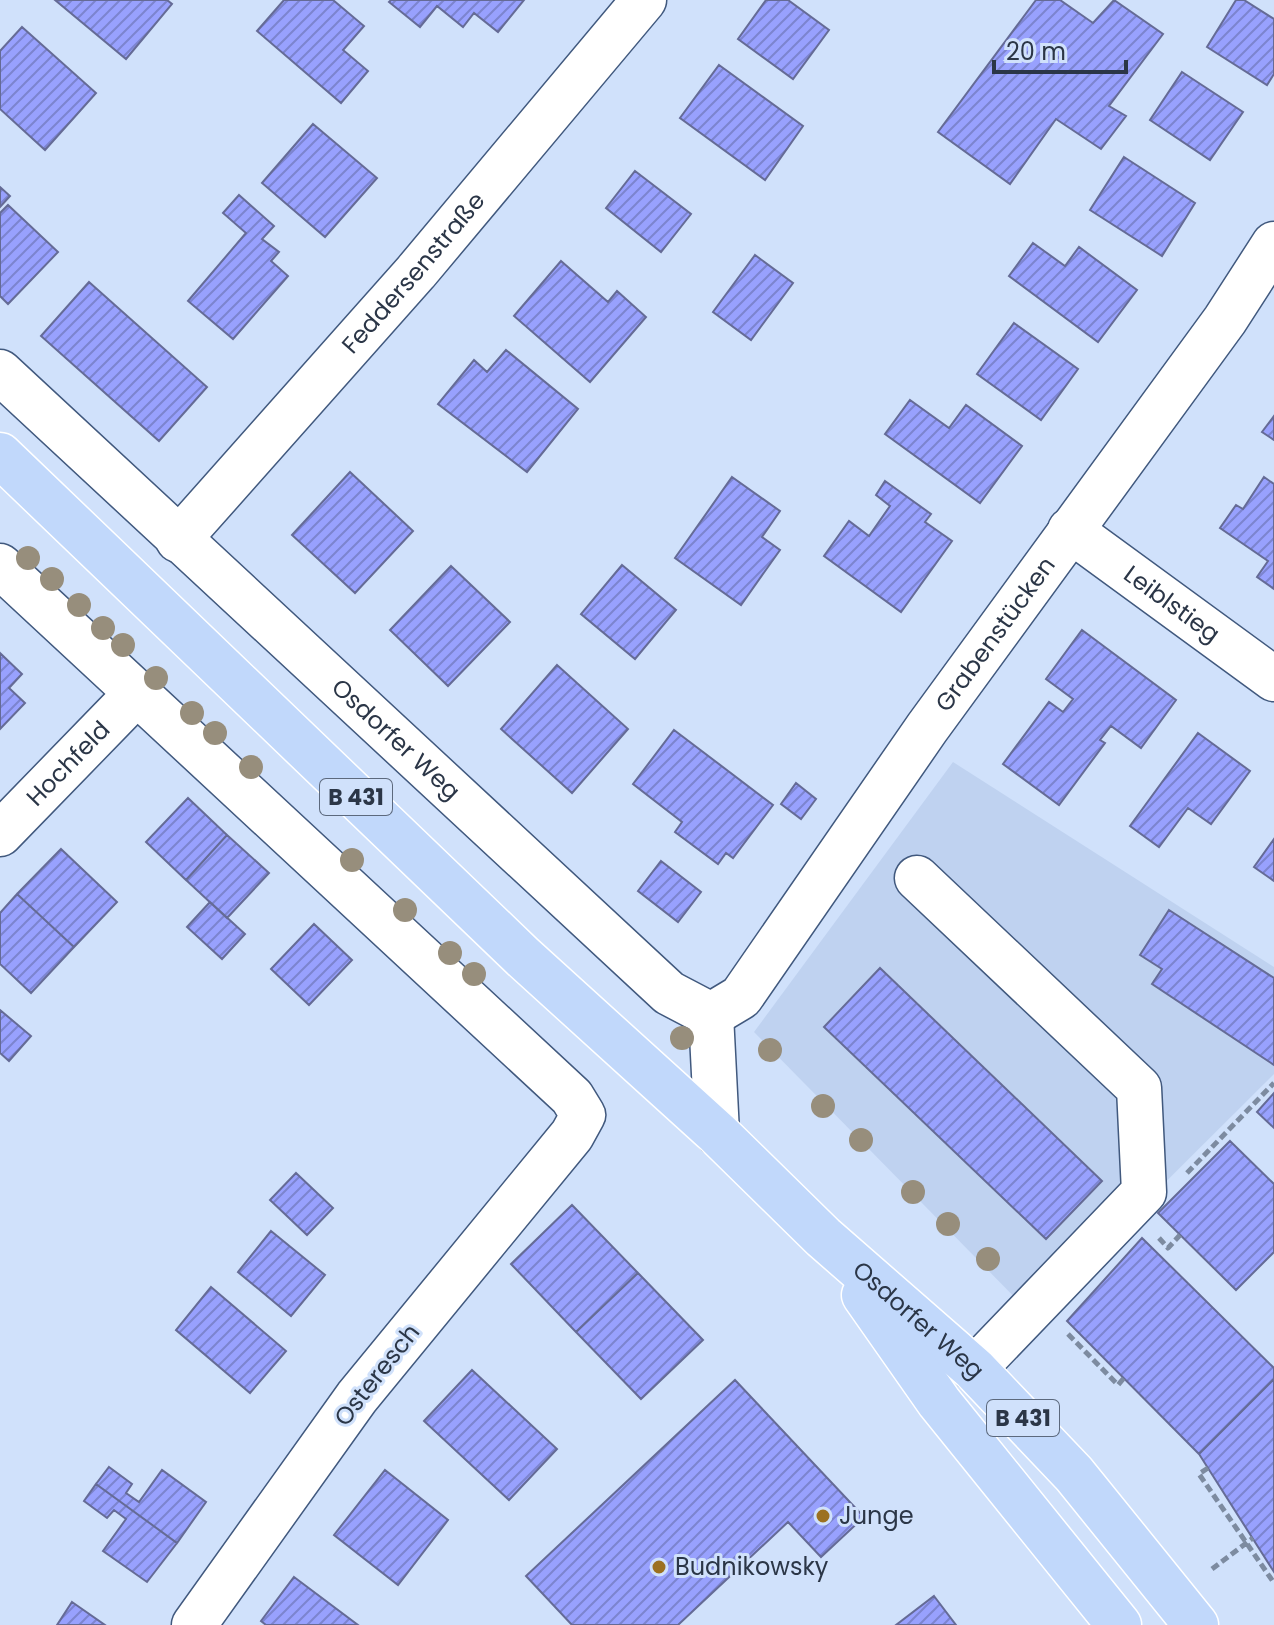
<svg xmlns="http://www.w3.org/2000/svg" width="1274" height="1625" viewBox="0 0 1274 1625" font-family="Poppins,sans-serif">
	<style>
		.built { fill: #bfd2f0 }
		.building { fill: url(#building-hatch); stroke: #656b96; stroke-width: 2 }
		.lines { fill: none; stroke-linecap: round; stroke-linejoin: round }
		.minor-casing { stroke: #41597e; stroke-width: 47 }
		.major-casing { stroke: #fff; stroke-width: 47 }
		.path { stroke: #7d8ba0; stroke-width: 5; stroke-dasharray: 8 4; stroke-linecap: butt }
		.minor { stroke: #fff; stroke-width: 44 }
		.major { stroke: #c1d8fb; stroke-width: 44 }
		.tree { fill: #978e7c }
		.poi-dot { fill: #9c7120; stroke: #d0e1fb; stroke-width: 3 }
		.labels { text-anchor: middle; stroke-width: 6; stroke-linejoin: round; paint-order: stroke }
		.shield { fill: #d0e1fb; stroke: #5c697d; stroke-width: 2 }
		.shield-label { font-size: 22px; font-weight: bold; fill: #2b3647 }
		.street-label { font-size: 24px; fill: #2b3647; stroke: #d0e1fb }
		.poi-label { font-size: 24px; fill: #2b3647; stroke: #d0e1fb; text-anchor: start }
	</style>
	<defs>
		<pattern id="building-hatch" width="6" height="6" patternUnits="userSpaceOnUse" patternTransform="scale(2)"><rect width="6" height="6" fill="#98a1fe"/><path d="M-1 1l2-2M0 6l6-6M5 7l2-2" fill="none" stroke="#7c84cf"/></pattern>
	</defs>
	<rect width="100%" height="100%" fill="#d0e1fb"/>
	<path class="built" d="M953,762L1274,967V1074L1032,1315L754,1032Z"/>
	<path class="building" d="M55,0H167L172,4L126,59Z
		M284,0H333L364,26L343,50L368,71L341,103L257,31Z
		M391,0H524L498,32L474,13L463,27L437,6L420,27L389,2Z
		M766,0H788L829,30L793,79L738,39Z
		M1036,0H1060L1093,23L1114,0L1163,34L1109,106L1126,116L1101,149L1056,119L1010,184L938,132Z
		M1236,0H1244L1274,19V74L1267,85L1207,47Z
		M22,27L96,93L45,150L0,109V51Z
		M719,65L803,126L765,180L680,118Z
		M1182,72L1243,112L1210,160L1150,120Z
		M313,124L377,178L325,237L262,183Z
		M1124,157L1195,203L1162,256L1090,210Z
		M635,171L691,214L661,252L606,208Z
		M0,187L10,196L0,207Z
		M239,195L274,226L262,239L279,252L271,261L288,276L233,339L188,301L246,233L223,213Z
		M8,205L58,252L8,304L0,296V213Z
		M1033,243L1065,266L1079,247L1137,290L1098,342L1009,276Z
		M755,255L793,283L751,340L713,312Z
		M561,261L608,302L617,291L646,317L590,382L514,316Z
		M89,282L207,387L159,441L41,336Z
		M1014,323L1078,369L1041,420L977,374Z
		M506,350L578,409L527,472L438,404L474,360L487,372Z
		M910,400L949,428L966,405L1022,446L980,503L885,434Z
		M1274,416V440L1262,432Z
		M350,472L413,531L355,593L292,535Z
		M732,477L780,511L762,537L780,550L741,605L675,558Z
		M1264,477L1274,484V589L1257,577L1268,561L1220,528L1236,505L1243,509Z
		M885,481L931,514L925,522L952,541L901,612L824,556L849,521L869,536L890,506L876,495Z
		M622,565L676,610L635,659L581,614Z
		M451,566L510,622L448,686L390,630Z
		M1082,630L1176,700L1141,748L1111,726L1100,740L1105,743L1059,805L1003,764L1049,702L1063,712L1073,699L1046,679Z
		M0,653L22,674L9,688L25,703L0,729Z
		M557,665L628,729L572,793L501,729Z
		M674,730L773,805L733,858L726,853L718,864L675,832L682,822L633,784Z
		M1198,733L1250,771L1211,824L1188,808L1159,847L1130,826Z
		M796,783L816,799L801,819L781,804Z
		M188,798L227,835L186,880L146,842Z
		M227,835L269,873L227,918L186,880Z
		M1274,839V881L1254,867Z
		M61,849L117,902L74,947L17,894Z
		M661,861L701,892L678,922L638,891Z
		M17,894L74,947L31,993L0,964V913Z
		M210,902L245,934L222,959L187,927Z
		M1169,910L1274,978V1065L1152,984L1162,969L1140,955Z
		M314,924L352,960L309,1005L271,969Z
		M880,968L1102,1181L1046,1239L824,1027Z
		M0,1010L31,1036L9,1061L0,1053Z
		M1274,1093V1128L1257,1112Z
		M1230,1141L1274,1184V1252L1236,1290L1158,1213Z
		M296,1173L333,1208L307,1235L270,1200Z
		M572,1205L638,1273L576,1332L511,1264Z
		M271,1231L325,1275L291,1316L238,1272Z
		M1142,1238L1274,1368V1379L1199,1454L1067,1321Z
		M638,1273L703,1340L641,1399L576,1332Z
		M211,1287L286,1351L250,1393L176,1330Z
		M472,1370L557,1449L509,1500L424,1421Z
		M1274,1379V1572L1199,1454Z
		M735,1380L864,1517L821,1557L788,1522L678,1625H572L526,1576Z
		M109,1467L132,1484L126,1493L139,1502L162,1470L206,1502L177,1543L96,1484Z
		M385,1470L448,1520L398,1585L334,1535Z
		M96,1484L177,1543L147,1582L103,1551L126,1519L114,1510L107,1518L84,1501Z
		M294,1577L358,1625H266L261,1621Z
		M934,1596L956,1625H896Z
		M72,1602L105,1625H57Z"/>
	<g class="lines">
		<defs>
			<g id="minor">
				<path id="s1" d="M0,372L669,993L711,1015"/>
				<path id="s2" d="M1070,530L1274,679"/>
				<path id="s3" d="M178,540L416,272L644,0"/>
				<path d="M0,566L572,1097L583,1115L572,1135L357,1397L194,1625"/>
				<path id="s4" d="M0,834L137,693"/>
				<path d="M917,878L1139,1088L1144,1192L974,1369"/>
				<path id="s5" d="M711,1015L741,997L927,728L1225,320L1274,244"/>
				<path d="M711,1015L717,1133"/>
			</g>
			<g id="major">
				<path id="s6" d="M0,455L523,957L717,1133L823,1237L974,1369L1074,1474L1196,1625"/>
				<path d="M864,1295L939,1402L1119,1625"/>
			</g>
		</defs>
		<use href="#minor" class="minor-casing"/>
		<use href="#major" class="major-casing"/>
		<path class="path" d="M1187,1173L1274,1083
			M1159,1238L1168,1248L1180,1235
			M1068,1334L1118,1385L1124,1378
			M1208,1468L1199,1474L1274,1583
			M1212,1569L1253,1538"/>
		<use href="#minor" class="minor"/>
		<use href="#major" class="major"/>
	</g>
	<g class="tree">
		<circle cx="28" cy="558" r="12"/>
		<circle cx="52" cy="579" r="12"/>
		<circle cx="79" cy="605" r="12"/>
		<circle cx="103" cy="628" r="12"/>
		<circle cx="123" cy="645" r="12"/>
		<circle cx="156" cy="678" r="12"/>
		<circle cx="192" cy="713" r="12"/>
		<circle cx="215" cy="733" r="12"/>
		<circle cx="251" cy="767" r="12"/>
		<circle cx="352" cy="860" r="12"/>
		<circle cx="405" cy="910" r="12"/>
		<circle cx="450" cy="953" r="12"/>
		<circle cx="474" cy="974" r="12"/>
		<circle cx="682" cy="1038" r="12"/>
		<circle cx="770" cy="1050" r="12"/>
		<circle cx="823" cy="1106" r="12"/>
		<circle cx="861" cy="1140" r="12"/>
		<circle cx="913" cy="1192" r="12"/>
		<circle cx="948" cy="1224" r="12"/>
		<circle cx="988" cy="1259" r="12"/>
	</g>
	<g class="poi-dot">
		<circle cx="823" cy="1516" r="8"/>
		<circle cx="659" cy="1567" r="8"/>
	</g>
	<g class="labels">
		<g class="shield">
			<rect x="320" y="779" width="72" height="36" rx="6"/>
			<rect x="987" y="1400" width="72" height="36" rx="6"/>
		</g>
		<g class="shield-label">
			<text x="356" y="805">B 431</text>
			<text x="1023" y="1426">B 431</text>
		</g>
		<g class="street-label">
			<text dy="8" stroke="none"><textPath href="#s3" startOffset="356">Feddersenstraße</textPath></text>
			<text dy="8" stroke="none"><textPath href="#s2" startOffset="126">Leiblstieg</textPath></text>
			<text dy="8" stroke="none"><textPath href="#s5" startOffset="478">Grabenstücken</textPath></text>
			<text dy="8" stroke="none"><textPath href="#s1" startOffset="540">Osdorfer Weg</textPath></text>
			<text dy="8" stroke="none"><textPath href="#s4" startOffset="98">Hochfeld</textPath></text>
			<text dy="8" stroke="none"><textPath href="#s6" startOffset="1262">Osdorfer Weg</textPath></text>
			<text transform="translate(377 1375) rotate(-52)" y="8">Osteresch</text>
		</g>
		<g class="poi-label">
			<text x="839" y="1524">Junge</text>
			<text x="675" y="1575">Budnikowsky</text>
		</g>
	</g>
	<path d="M994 60v12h132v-12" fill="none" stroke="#2b3647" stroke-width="4"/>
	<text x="1006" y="60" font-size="24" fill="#2b3647" stroke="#d0e1fb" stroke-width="6" paint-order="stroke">20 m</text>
</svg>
